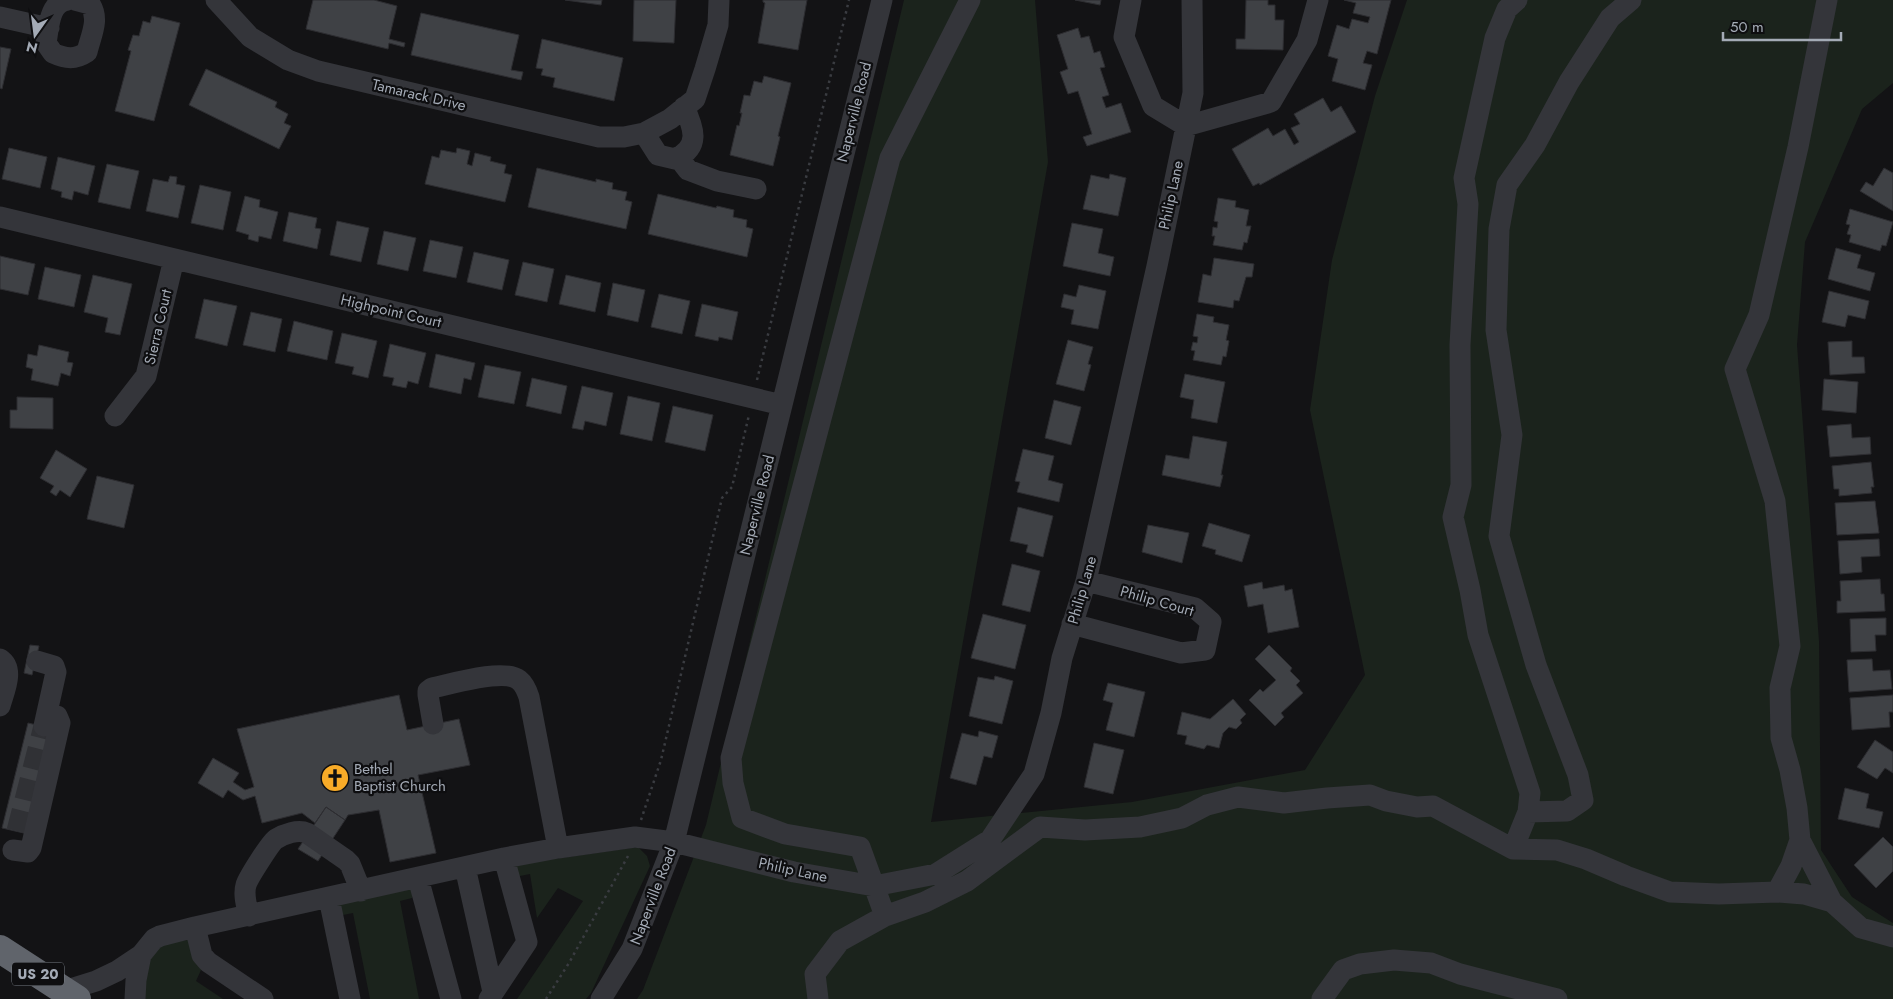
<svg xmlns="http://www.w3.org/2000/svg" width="1893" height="999" viewBox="0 0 1893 999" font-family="Jost,sans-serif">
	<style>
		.green { fill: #1b231c }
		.building { fill: #3f4145; stroke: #2d2d31 }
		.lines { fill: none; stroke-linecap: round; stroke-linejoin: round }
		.minor-tunnel { stroke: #303135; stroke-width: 21; stroke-dasharray: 21 11; stroke-linecap: butt }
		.path { stroke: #3a3c41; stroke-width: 2.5; stroke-dasharray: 2.5 4; stroke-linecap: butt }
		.minor { stroke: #34353a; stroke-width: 21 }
		.highway { stroke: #60646b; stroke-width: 28 }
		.labels { text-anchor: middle; stroke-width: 4.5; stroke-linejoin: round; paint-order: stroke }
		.shield { fill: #0e0e10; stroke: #777c84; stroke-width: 1 }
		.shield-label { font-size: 14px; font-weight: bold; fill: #a4abb6 }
		.street-label { font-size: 15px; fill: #a4abb6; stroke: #0e0e10 }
		.poi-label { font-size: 15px; fill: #a4abb6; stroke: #0e0e10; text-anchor: start }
	</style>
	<rect width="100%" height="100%" fill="#131315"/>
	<path class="green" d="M904,0H1035L1048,162L931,822L1132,802L1305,770L1365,675L1310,410L1332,260L1375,96L1407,0H1893V83L1862,109L1805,242L1797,345L1819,641L1821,850L1852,897L1893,923V999H637L643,990L706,825Z
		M638,847L647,856L650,866L591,993L586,999H517L583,901L558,888L537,918L530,874L515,877L512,865Z
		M410,889L413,894L412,898L400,901L419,999H370L353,913L343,915L337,905Z
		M188,940L201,970L196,981L223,999H142L146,966L160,943Z"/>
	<path class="building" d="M313,0H374L397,6L389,39L405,43L404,47L389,43L388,49L306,29Z
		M565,0H602L601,5Z
		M634,0H676L674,43L633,41Z
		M763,0H807L798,50L758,43L765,3L763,2Z
		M1075,0H1101L1100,5Z
		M1246,0H1268V5H1275V20H1284L1283,50L1236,49V39H1245Z
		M1344,0H1391L1377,54L1367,51L1363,63L1372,65L1365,90L1332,81L1338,59L1328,56L1337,25L1349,29L1352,19L1368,23L1370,17L1353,13L1356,3Z
		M421,13L519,35L511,70L523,72L521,80L411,55Z
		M152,16L180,23L154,121L115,111L131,51L128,50L133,35L139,36L143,21L150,23Z
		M1078,28L1081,38L1089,36L1094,53L1100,51L1105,67L1100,68L1109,95L1102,97L1106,108L1121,103L1131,132L1087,146L1083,137L1092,134L1078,91L1068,94L1060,72L1068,69L1057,35Z
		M542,39L623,58L614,101L553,87L555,78L541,75L543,69L536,68Z
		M0,47L11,49L2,89L0,88Z
		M206,69L277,102L275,107L288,114L284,123L291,126L279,149L189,105Z
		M764,76L791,83L778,136L780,137L773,166L730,155L737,125L739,126L742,113H740L744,95L750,96L754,81L762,83Z
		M1323,98L1331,112L1341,106L1356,132L1260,185L1259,183L1253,186L1232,149L1268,128L1273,136L1285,129L1294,145L1299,142L1291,128L1300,124L1294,114Z
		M9,148L47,157L40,188L2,179Z
		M457,148L470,151L467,164L472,166L475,153L491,157L490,161L506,165L504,173L512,175L505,202L425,184L432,156L439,158L441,150L456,153Z
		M58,157L95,166L88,195L74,191L72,200L61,197L62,192L51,189Z
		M107,164L139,171L130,209L98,202Z
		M537,168L596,182V179L613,183L612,189L627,192L625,200L632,202L626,229L528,207Z
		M1884,168L1893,173V211L1860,191L1866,182L1873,186Z
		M1110,174L1126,178L1118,216L1083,209L1091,175L1109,179Z
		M170,176L177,177L176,184L185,186L178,218L146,211L153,179L168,182Z
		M200,185L231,192L223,230L191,223Z
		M658,194L716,208L717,206L734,210L733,217L747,220L746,227L753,229L747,257L648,234Z
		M245,196L260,200L259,207L278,212L271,239L259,236L258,242L248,239L249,235L236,231Z
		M1218,198L1236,201L1235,207L1249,210L1246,226H1251L1247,243L1244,242L1242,250L1213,245L1215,236H1212L1213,227L1217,228L1218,222L1214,221Z
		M1850,209L1893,222L1886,246L1882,245L1880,251L1849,242L1851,235L1847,234L1850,225L1846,224Z
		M289,212L317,218L315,228L321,229L317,249L283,241Z
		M337,221L369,228L361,262L330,255Z
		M1072,223L1103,229L1098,253L1114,257L1110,276L1063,266Z
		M384,231L416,238L408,271L377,264Z
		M430,240L463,247L456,278L423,271Z
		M1836,248L1861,255L1857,268L1875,273L1870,291L1828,279Z
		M474,252L509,260L502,290L467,282Z
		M0,256L35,264L28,295L0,289Z
		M1214,258L1254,264L1252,277H1246L1239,301L1234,300L1233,308L1198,302L1203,274L1211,276Z
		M523,262L554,269L547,302L515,295Z
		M45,267L81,275L74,307L38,299Z
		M93,275L132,284L120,335L105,332L108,318L84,312Z
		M566,275L601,283L595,312L559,304Z
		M613,283L645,290L638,322L607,315Z
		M1079,285L1106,291L1098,329L1071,324L1074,310L1061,307L1064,294L1076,297Z
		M1829,291L1869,301L1865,319L1848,315L1845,327L1822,322Z
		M659,294L690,301L682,334L651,327Z
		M204,299L237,306L227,346L195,338Z
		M702,304L738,312L732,340L719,337L718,341L695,336Z
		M251,312L282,319L275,352L243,345Z
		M1197,314L1214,317L1213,322L1229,325L1226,340L1229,341L1226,357L1223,356L1221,365L1193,360L1195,351L1191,350L1193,342L1197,343L1198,337L1193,336Z
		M294,321L333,331L327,360L287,351Z
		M342,333L377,341L368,378L352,374L354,367L335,363Z
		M1068,340L1093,347L1088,364L1091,365L1084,391L1056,384Z
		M1852,341V357H1864L1865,373L1830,375L1828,342Z
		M390,344L426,353L418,384L408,381L406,388L392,385L394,378L383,376Z
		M39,345L69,352L67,362L73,363L70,376L61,373L58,386L31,380L33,369L26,367L28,354L37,356Z
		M436,354L475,363L471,380L464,378L461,394L429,387Z
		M485,365L521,372L514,404L478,397Z
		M1185,374L1225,382L1217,423L1191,418L1194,400L1180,397Z
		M532,378L567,386L561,414L526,406Z
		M1824,379L1858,382L1856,413L1822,410Z
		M582,386L613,393L606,426L585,421L583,430L572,428Z
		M628,396L660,403L652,441L620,434Z
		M17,397L53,398V429L10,428V410H17Z
		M1054,400L1081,407L1071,445L1045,438Z
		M673,406L713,415L705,451L665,442Z
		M1851,424L1852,438L1870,437L1871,454L1830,457L1827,426Z
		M1193,436L1227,442L1221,475H1223L1220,487L1162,475L1166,455L1189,459Z
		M1023,449L1054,456L1048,480L1063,484L1059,502L1017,492L1020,482L1015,481Z
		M56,450L87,469L70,497L60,490L56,496L50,492L54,486L40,478Z
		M1871,462L1874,487H1871L1872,493L1839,496V489H1834L1832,466Z
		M97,476L134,485L124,528L87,519Z
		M1875,501L1879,533L1837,535L1835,503Z
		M1018,507L1053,516L1043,557L1026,552L1028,545L1010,541Z
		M1209,523L1250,535L1242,562L1215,554L1216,550L1202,546Z
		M1148,525L1189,533L1182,563L1142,552Z
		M1879,539L1880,556L1861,557L1862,572L1840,574L1838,541Z
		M1012,564L1040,571L1030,612L1002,605Z
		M1880,579L1881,594H1884L1885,611L1837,613V601H1841L1840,581Z
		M1262,582L1263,589L1284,585L1285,591L1292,589L1299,627L1268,633L1263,604L1248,607L1244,586Z
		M983,614L1026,625L1015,669L971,658Z
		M1886,618V635H1875L1876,651L1851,652L1850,619Z
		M30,645L39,646L32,675L24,673Z
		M1269,645L1292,668L1290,671L1300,681L1296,685L1303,693L1281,713L1284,717L1275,726L1249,700L1260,689L1263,692L1276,680L1255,659Z
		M1872,659L1873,671L1890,670L1892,689L1849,692L1847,660Z
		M995,676L1013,681L1002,724L969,716L978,677L994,680Z
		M1108,683L1145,692L1134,737L1106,730L1113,703L1103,700Z
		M399,695L407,730L459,719L470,765L418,775L436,853L390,862L379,810L348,815L345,820L326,807L315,823L302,813L262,823L255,796L243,800L228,790L223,798L198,783L213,758L239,773L233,782L245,790L254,787L237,729Z
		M1893,695V712H1889L1890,727L1852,730L1850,698Z
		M1233,699L1246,714L1240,720L1242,723L1236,729L1229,727L1223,733L1219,748L1207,745L1204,749L1185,744L1187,736L1177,734L1182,712L1210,719Z
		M28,723L54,729L28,834L2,828Z
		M979,731L998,736L992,758L984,756L976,785L950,778L962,733L978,737Z
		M1875,740L1893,752V773L1885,768L1877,779L1857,767Z
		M1094,743L1124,750L1113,794L1084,787Z
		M1845,788L1869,794L1866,808L1883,812L1879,828L1838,819Z
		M326,807L345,820L318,861L298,849Z
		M1883,837L1893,847V871L1876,888L1854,865Z"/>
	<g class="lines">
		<path class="minor-tunnel" d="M17,831L44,726"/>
		<path class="path" d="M757,380L849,0
			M641,820L661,760L722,498L732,487L749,415
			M546,999L569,963L628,856"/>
		<path class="minor" d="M68,0C49,2 49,27 46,43L53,53C66,59 75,60 87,52C91,35 100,19 90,4L75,0
			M216,0L250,37L288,60L318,71L599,137H624L644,133L670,119L695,99L705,69L718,25L719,0
			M1131,0L1124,37L1153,106L1186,126L1271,102L1307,40L1318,0
			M1517,0L1507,9L1495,38L1464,178L1468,204L1460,345L1461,485L1453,517L1470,590L1478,635L1530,793L1528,812L1513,849L1557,850L1586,859L1626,876L1670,892L1719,894L1777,892L1791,866L1800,840L1797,808L1790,770L1781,738L1780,688L1790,646L1775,501L1735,369L1759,315L1798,147L1827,0
			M0,17L49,28
			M644,133L658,155L675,159C701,147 694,128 684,107
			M678,157L688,170L717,181L756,189
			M0,217L782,405
			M115,416L146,376L174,259
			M1072,624L1181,653L1205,650L1211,622L1195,608L1086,581
			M0,659C15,669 4,691 0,706
			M37,661L54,666L56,672L44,726
			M433,724L428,695V691L432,688C451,684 504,668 519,680C524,684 527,691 529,697L558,848
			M1528,812L1567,811L1583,800L1578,775L1536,665L1499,536L1512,435L1496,330L1499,229L1507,185L1535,145L1569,82L1610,18L1631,0
			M1800,840L1832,902L1861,928L1893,937
			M13,850L28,852L31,848L60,723L57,716L47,714
			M465,867L493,992
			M418,878L451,999
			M1777,892L1804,894L1832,902
			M329,898L350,999
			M249,916C247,907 243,895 246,885C248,878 271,842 276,839C284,834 298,829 307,833L346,860L350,864L361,891
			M885,916L925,902L967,881L1040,827L1085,830L1140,827L1182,818L1207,805L1238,797L1284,803L1327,798L1370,795L1386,801L1417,807L1433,806L1513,849
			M195,927L202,955L208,962L263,999
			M64,991L96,981L117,971L141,955L154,939L160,936L195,927L504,858L558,848L635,837L674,842L794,872L874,886L936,874L990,840L1034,774L1051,713L1062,658L1086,581L1157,266L1193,93L1192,0
			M135,999L136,980L141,955
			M489,999L527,942L504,858
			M601,999L632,949L674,842L882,0
			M818,999L815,974L840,941L885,916L860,847L785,834L742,818L733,783L731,758L890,158L970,0
			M1322,999L1343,970L1360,964L1394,960L1431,963L1460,974L1557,999"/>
		<path class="highway" d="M0,949L77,999"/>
	</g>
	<defs>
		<symbol id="church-disc" viewBox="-11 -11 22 22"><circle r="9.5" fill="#f8ab28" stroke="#0e0e10"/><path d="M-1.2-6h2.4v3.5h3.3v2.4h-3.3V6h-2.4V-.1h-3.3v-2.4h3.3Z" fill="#111"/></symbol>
	</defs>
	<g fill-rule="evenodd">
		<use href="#church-disc" x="319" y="762" width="32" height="32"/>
	</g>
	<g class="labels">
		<rect class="shield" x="12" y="962.5" width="52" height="23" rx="4"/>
		<g class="shield-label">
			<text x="38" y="979">US 20</text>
		</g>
		<g class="street-label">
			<text transform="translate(419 95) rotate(13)" y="5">Tamarack Drive</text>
			<text transform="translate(854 112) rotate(-76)" y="5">Naperville Road</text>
			<text transform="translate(1171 195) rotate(-78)" y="5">Philip Lane</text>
			<text transform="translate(391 311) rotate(13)" y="5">Highpoint Court</text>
			<text transform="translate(158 327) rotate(-77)" y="5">Sierra Court</text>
			<text transform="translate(757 505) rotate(-76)" y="5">Naperville Road</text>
			<text transform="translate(1082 590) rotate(-74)" y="5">Philip Lane</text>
			<text transform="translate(1157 601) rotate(16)" y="5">Philip Court</text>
			<text transform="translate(793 870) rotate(12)" y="5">Philip Lane</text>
			<text transform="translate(653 896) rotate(-69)" y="5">Naperville Road</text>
		</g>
		<g class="poi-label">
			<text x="354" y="774">Bethel<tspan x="354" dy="17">Baptist Church</tspan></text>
		</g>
	</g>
	<g transform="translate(35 35) rotate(194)" stroke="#0e0e10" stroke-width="4" paint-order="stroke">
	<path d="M0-4L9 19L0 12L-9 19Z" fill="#a4abb6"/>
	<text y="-8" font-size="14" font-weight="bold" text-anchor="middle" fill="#a4abb6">N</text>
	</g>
	<path d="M1723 32v8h118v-8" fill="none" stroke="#a4abb6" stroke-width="2.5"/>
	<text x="1730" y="32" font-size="15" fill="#a4abb6" stroke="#0e0e10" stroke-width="4" paint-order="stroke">50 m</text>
</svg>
